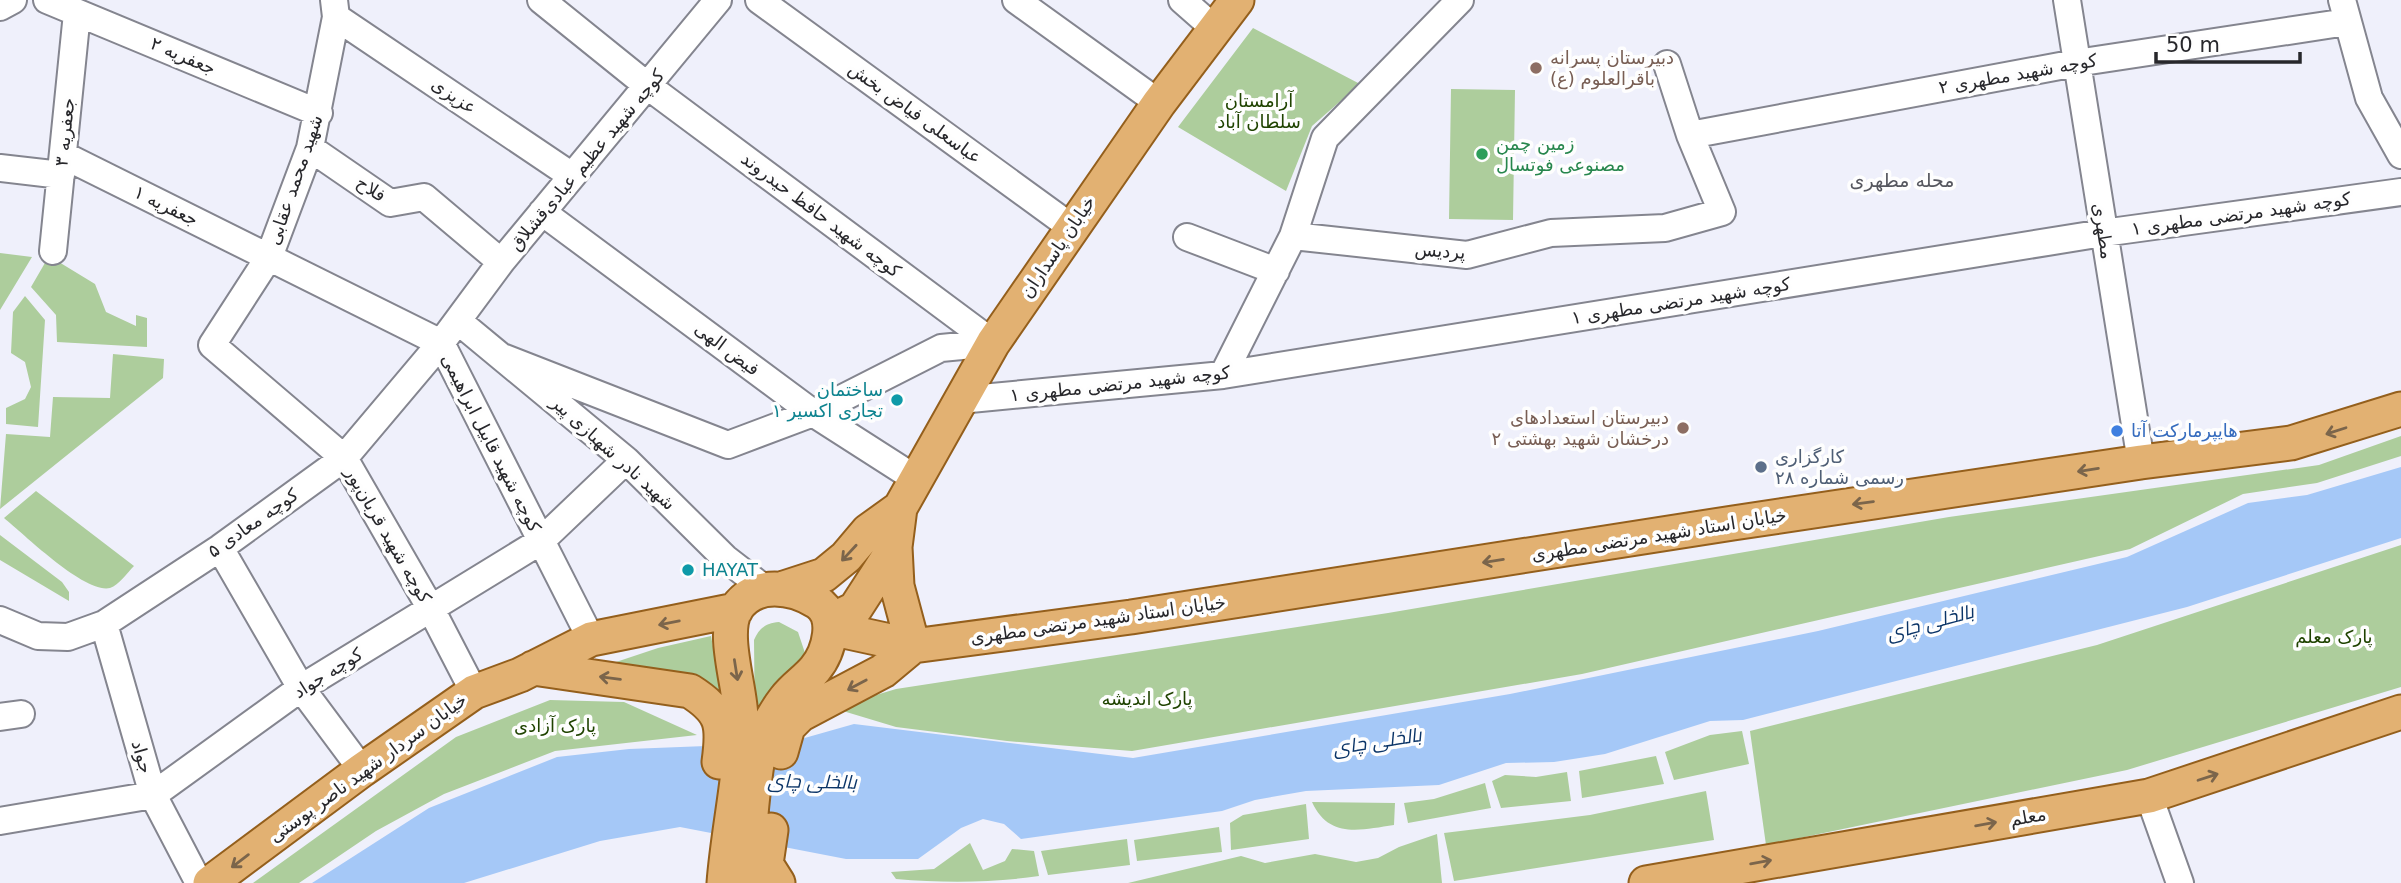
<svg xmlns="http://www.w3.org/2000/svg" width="2401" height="883" viewBox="0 0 2401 883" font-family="'DejaVu Sans',Cairo,sans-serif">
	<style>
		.green { fill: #adcd9c }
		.water { fill: #a5c8f7 }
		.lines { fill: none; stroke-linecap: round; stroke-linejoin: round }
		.minor-casing { stroke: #84858f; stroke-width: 30 }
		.major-casing { stroke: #945f1c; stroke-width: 37 }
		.minor { stroke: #fff; stroke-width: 26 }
		.major { stroke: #e2b172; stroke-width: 33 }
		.oneway { stroke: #7b654b }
		.education-dot { fill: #8d6e63; stroke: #fefefe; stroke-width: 2.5 }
		.leisure-dot { fill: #2e9e5b; stroke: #fefefe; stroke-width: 2.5 }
		.culture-dot { fill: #0f9aa8; stroke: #fefefe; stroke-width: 2.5 }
		.shop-dot { fill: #3f7fe0; stroke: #fefefe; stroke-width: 2.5 }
		.service-dot { fill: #5c6f8a; stroke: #fefefe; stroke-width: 2.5 }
		.labels { text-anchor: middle; stroke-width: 7; stroke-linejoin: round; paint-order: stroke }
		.street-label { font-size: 18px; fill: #27272b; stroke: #fefefe }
		.education-label { font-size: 18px; fill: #785e54; stroke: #fefefe; text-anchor: start }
		.park-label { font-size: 18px; fill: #1f4300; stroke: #fefefe }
		.leisure-label { font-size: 18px; fill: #27864d; stroke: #fefefe; text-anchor: start }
		.culture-label { font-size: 18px; fill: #0d838f; stroke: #fefefe; text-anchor: end }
		.shop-label { font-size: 18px; fill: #366cbe; stroke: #fefefe; text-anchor: start }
		.service-label { font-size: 18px; fill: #4e5e75; stroke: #fefefe; text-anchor: start }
		.neighbourhood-label { font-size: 19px; fill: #56575f; stroke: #fefefe }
		.water-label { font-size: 19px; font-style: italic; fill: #0a3467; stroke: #fefefe }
	</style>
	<rect width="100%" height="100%" fill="#eff0fb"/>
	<path class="green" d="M1253,28L1360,84L1312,126L1286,191L1178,127Z
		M1451,89L1515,90L1513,220L1449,219Z
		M0,253L32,257L0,310Z
		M49,256L95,284L106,312L136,326V315L147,318V347L57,342L56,315L31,287Z
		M25,296L45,320L38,427L6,424V408L25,399L31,387L25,362L11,353L13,312Z
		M113,354L164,359L163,378L0,509L6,434L50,437L53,397L110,398Z
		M2401,436V456L2317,483L2243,494L2130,549L1582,674L1132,751L1007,741L896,727L833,708L896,689L1388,613L1949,517L2319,465Z
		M36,491L134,566C127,573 119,585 110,588C85,594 25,535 4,518Z
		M0,535L62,582L69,592V601L0,560Z
		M2401,545V687L2127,770L1766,845L1750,731L2097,645Z
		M779,622L798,632L805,653L755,735L754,640C759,629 765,623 779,622Z
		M711,636L724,706L681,673L660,669L610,671L607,665L658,648Z
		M550,700L624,702L697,735L555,751L444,794L376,831L299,883H253L456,737Z
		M1742,731L1749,764L1674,780L1665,752L1710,735Z
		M1656,756L1664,784L1582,798L1579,771Z
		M1567,772L1571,801L1501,808L1492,781L1505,775L1536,777Z
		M1485,783L1491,808L1408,823L1404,803L1434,799Z
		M1706,791L1714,840L1454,881L1444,833L1590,815Z
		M1312,802L1395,803L1394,825C1360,830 1329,839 1312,802Z
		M1306,804L1309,839L1231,850L1230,823L1243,815Z
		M1219,827L1222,852L1137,861L1134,840Z
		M1437,834L1442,883H1128L1241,856L1265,863L1315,854L1356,862L1378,858L1399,847Z
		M1127,839L1130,865L1048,875L1041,851Z
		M970,843L983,870L1005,861L1012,849L1034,851L1039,876C992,883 943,883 896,879L891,872L934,869Z"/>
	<path class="water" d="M2401,467V538L2187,607L1743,720L1710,721L1605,754L1554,762L1506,763L1439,785L1306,791L1255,800L1222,811L1021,839L1004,824L983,819L961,828L918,859H846L680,827L600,841L464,883H312L429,808L557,757L629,749L787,743L854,724L1133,758L1510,694L1818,631L2127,557L2248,503L2307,495Z"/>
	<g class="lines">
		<defs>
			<path id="minor" d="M47,0L319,113
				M334,0L336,17L310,148L269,257L212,345L344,458L431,609L474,692
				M541,0L649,87L993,343
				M759,0L1071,227
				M1016,0L1159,103
				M1182,0L1215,29
				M1460,0L1325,138L1293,236L1467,255L1551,233L1665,228L1722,212L1690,135L1667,64
				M2067,0L2141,462
				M2342,0L2369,98L2401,155
				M0,7L13,0
				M336,17L572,176
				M1690,135L2076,63L2347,22
				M310,148L390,203L424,197L501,262
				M63,155L441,343L591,639
				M0,168L61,175
				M542,212L813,413L916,479
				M1187,237L1276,271
				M53,251L77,13
				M458,321L626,460L725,558L765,589
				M505,358L728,445L813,413L941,348L993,343
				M1223,375L1293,236
				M960,400L1223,375L2103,233L2401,192
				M220,548L301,688L362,770
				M0,620L38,636L68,637L104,624L220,548L344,458L441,343L501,262L718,0
				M104,624L153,795L199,883
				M0,717L21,714
				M2149,796L2180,883
				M0,821L153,795L301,688L541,541L626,460"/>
			<path id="major" d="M895,547L897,586L913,646
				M784,588L824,575L846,557L868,531L900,508
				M830,621L855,609L895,547L900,508L993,343L1159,103L1237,0
				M830,628L913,646L1131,617L1733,523L2141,462L2291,443L2401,409
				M533,668L690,691C723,712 724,725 719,762
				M781,752L788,727L800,715L883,671L913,646
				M771,830L766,864L778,883
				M210,883L362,770L474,692L520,675L591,639L736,610
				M724,883C728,829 742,772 741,719C741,689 721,634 736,609C755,580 793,587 817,602C839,616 829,652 815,669C806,680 794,687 785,699C778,708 771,720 766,730C754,754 746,855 749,883
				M1646,883L2149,796L2401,712"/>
		</defs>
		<use href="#minor" class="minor-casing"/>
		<use href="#major" class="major-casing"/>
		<use href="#minor" class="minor"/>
		<use href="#major" class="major"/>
	</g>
	<defs><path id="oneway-shaft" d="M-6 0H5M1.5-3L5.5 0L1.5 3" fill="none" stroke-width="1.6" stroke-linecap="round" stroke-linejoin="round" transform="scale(1.75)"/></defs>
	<g class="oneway">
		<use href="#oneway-shaft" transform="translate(2336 431) rotate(162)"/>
		<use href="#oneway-shaft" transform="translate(2088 470) rotate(171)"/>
		<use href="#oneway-shaft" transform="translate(1863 503) rotate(172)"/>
		<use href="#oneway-shaft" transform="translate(849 553) rotate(133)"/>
		<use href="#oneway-shaft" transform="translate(1493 561) rotate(171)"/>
		<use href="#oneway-shaft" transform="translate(669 623) rotate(169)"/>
		<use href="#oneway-shaft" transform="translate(736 670) rotate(81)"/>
		<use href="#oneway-shaft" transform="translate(610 678) rotate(-173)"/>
		<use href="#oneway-shaft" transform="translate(857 685) rotate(152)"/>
		<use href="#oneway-shaft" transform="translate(2208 777) rotate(-18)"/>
		<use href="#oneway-shaft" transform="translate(1986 824) rotate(-10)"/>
		<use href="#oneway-shaft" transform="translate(240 861) rotate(143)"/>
		<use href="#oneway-shaft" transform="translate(1761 862) rotate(-10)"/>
	</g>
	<g class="education-dot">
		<circle cx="1536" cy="68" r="7"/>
		<circle cx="1683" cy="428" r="7"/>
	</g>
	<circle class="leisure-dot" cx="1482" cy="154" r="7"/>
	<g class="culture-dot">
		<circle cx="897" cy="400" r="7"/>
		<circle cx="688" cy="570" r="7"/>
	</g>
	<circle class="shop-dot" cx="2117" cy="431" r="7"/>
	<circle class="service-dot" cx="1761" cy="467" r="7"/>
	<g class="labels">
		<g class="street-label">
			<text transform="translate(183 56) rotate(23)" y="6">جعفریه ۲</text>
			<text transform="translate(2018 74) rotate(-10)" y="6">کوچه شهید مطهری ۲</text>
			<text transform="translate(454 96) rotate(34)" y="6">عزیزی</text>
			<text transform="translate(915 113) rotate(36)" y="6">عباسعلی فیاض بخش</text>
			<text transform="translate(65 132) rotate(-84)" y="6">جعفریه ۳</text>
			<text transform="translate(587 160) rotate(-50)" y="6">کوچه شهید عظیم عبادی‌قشلاق</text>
			<text transform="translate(295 180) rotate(-71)" y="6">شهید محمد عقابی</text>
			<text transform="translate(371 189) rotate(33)" y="6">فلاح</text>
			<text transform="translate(166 206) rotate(26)" y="6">جعفریه ۱</text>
			<text transform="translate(2241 214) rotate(-8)" y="6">کوچه شهید مرتضی مطهری ۱</text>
			<text transform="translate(821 215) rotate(37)" y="6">کوچه شهید حافظ حیدروند</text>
			<text transform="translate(2103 231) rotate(81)" y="6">مطهری</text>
			<text transform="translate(1058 247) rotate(-56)" y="6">خیابان پاسداران</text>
			<text transform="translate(1440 251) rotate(4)" y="6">پردیس</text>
			<text transform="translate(1681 301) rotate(-9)" y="6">کوچه شهید مرتضی مطهری ۱</text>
			<text transform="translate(727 349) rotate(37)" y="6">فیض الهی</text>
			<text transform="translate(1120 384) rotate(-6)" y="6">کوچه شهید مرتضی مطهری ۱</text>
			<text transform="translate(491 443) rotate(63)" y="6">کوچه شهید قابیل ابراهیمی</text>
			<text transform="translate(613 453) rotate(42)" y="6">شهید نادر شهبازی پیر</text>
			<text transform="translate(253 523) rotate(-35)" y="6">کوچه معادی ۵</text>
			<text transform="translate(388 535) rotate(60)" y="6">کوچه شهید قربان‌پور</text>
			<text transform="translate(1659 535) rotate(-9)" y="6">خیابان استاد شهید مرتضی مطهری</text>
			<text transform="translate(1098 620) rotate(-8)" y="6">خیابان استاد شهید مرتضی مطهری</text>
			<text transform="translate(328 673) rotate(-32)" y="6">کوچه جواد</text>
			<text transform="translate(142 757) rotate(74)" y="6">جواد</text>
			<text transform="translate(368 768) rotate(-36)" y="6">خیابان سردار شهید ناصر پوستی</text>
			<text transform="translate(2028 817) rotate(-10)" y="6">معلم</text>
		</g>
		<g class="education-label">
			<text x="1550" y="64">دبیرستان پسرانه<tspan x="1550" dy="21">باقرالعلوم (ع)</tspan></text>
			<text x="1669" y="424" text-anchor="end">دبیرستان استعدادهای<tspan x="1669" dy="21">درخشان شهید بهشتی ۲</tspan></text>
		</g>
		<g class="park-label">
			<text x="1259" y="107">آرامستان<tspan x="1259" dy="21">سلطان آباد</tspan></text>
			<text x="2334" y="643">پارک معلم</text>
			<text x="1147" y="705">پارک اندیشه</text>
			<text x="555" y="732">پارک آزادی</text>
		</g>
		<g class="leisure-label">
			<text x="1496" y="150">زمین چمن<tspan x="1496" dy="21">مصنوعی فوتسال</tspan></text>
		</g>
		<g class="culture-label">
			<text x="883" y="396">ساختمان<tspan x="883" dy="21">تجاری اکسیر ۱</tspan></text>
			<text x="702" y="576" text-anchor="start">HAYAT</text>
		</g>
		<g class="shop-label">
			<text x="2131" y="437">هایپرمارکت آتا</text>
		</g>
		<g class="service-label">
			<text x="1775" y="463">کارگزاری<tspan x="1775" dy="21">رسمی شماره ۲۸</tspan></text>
		</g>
		<g class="neighbourhood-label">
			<text x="1902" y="187">محله مطهری</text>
		</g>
		<g class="water-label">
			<text transform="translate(1930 622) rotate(-15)" y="7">بالخلی چای</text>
			<text transform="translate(1377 741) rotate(-9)" y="7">بالخلی چای</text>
			<text transform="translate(812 781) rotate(1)" y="7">بالخلی چای</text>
		</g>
	</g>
	<path d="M2156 52v10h144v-10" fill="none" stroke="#27272b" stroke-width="3.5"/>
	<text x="2166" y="52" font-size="21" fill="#27272b" stroke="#fefefe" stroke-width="5" paint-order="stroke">50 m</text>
</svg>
